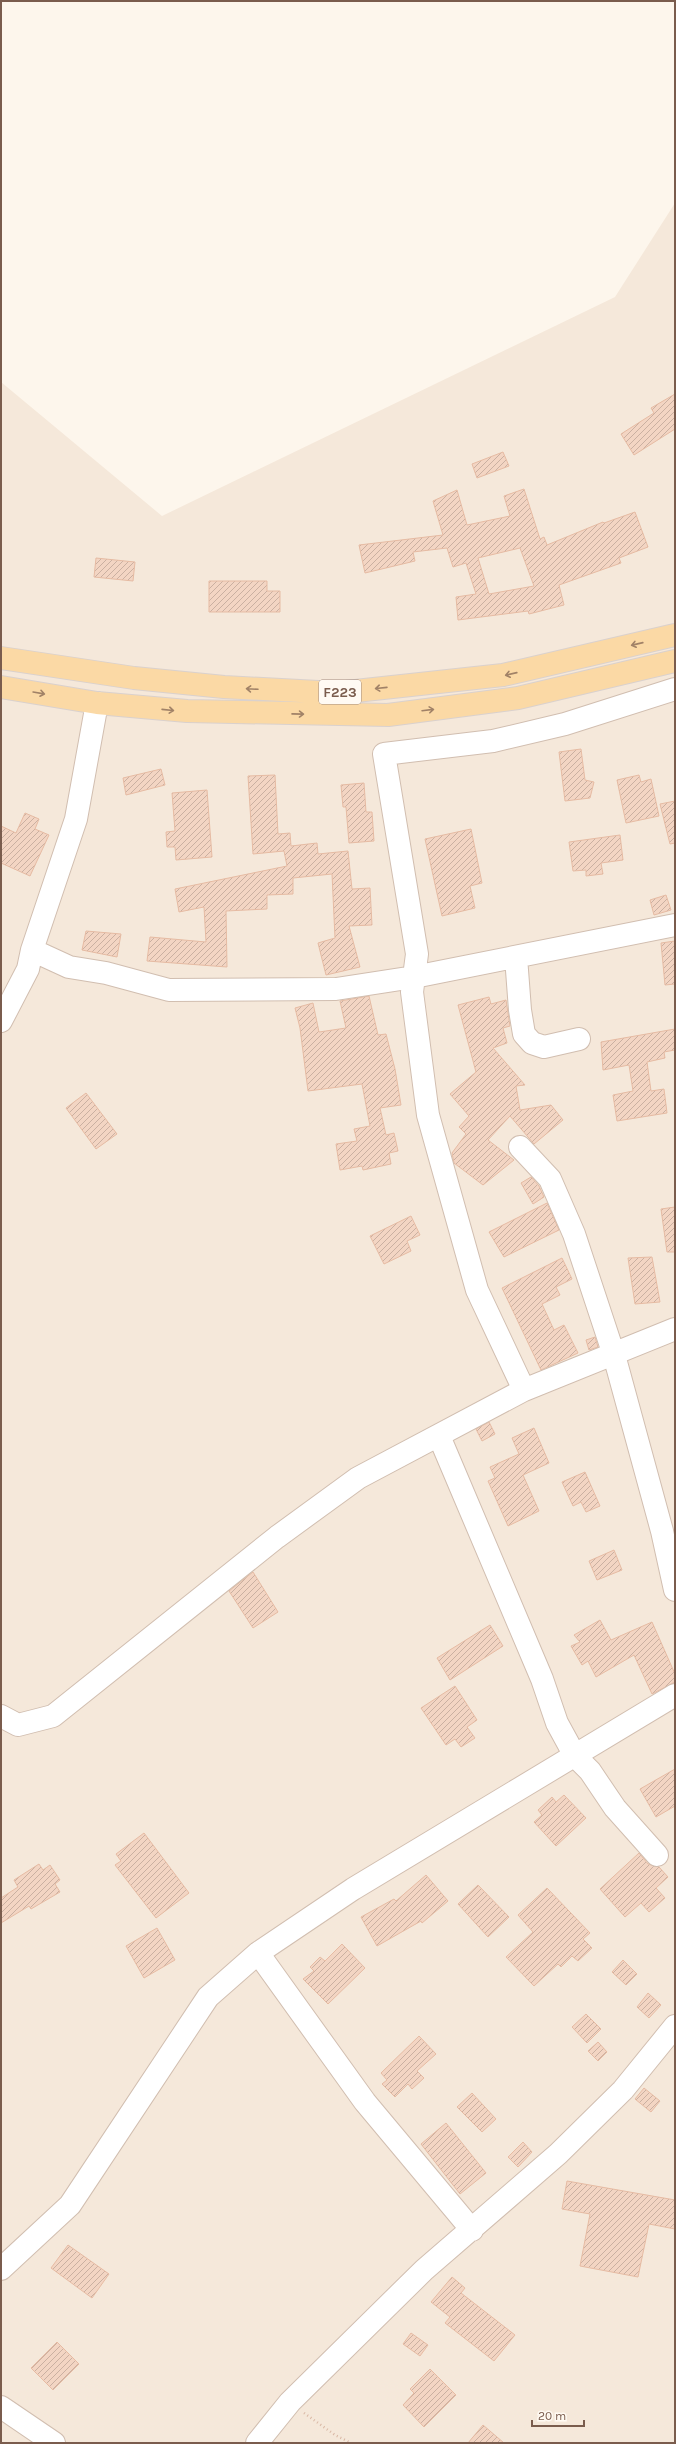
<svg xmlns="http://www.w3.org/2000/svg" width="676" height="2444" viewBox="0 0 676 2444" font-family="Karla,sans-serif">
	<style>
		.residential { fill: #f5e8da }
		.building { fill: url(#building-hatch); stroke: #e6bba3; fill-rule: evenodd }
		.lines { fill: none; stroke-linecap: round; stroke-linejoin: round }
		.minor-casing { stroke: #d1beb0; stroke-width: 24 }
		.major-casing { stroke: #dad1cd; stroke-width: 24 }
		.path { stroke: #d9b8a5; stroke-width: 2.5; stroke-dasharray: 1 3; stroke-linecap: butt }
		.minor { stroke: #fff; stroke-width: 22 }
		.major { stroke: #fbd9a5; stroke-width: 22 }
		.oneway { stroke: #a18267 }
		.labels { text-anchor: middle; stroke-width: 3; stroke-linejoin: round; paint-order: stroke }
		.shield { fill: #fffaf3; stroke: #a28b7f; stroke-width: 1 }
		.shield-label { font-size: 14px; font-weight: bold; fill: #7a5c4d }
	</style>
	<defs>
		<pattern id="building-hatch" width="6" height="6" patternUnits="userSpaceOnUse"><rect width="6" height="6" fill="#f3d5c3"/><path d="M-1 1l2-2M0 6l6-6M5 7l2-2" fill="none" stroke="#cab0a1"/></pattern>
	</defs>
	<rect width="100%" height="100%" fill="#fdf6ec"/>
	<path class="residential" d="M675,203V2443H1V382L162,516L615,297Z"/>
	<path class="building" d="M675,394V429L634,455L621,434L654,413L651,408Z
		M503,452L509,466L477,478L472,464Z
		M524,489L540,539L544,537L547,545L603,522L604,523L635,512L648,547L619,558L621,563L559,585L564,605L529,614L528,611L458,620L456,597L476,594L466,563L453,567L447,548L413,552L415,561L365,573L359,545L443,535L433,501L457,490L467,525L510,516L504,496ZM520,548L534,586L489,594L478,558Z
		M96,558L135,562L133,581L94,577Z
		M209,581H267V591H280V612H209Z
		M581,749L585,780L594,782L590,798L565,801L559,752Z
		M161,769L165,785L126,795L123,778Z
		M275,775L278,834L290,833L291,846L317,843L318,854L348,851L352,889L370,888L372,925L349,926L360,967L326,975L318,943L335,938L332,874L293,878V894L267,895V909L226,911L227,967L147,961L150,937L206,942L204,907L179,912L175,889L287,866L284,851L253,854L248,776Z
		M639,775L641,782L651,779L659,816L626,823L617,780Z
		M364,783L366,812H372L374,841L349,843L346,807H343L341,785Z
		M207,790L212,857L176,860L175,847H167L166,832L175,831L172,793Z
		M675,801V843L670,844L660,804Z
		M25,813L39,819L35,829L49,835L30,876L1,863V826L16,833Z
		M471,829L482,883L470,886L475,908L442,916L425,839Z
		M620,835L623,860L601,863L603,874L586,876V870L573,871L569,842Z
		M666,895L671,910L654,915L650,900Z
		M86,931L121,934L117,957L82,950Z
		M675,941V984L665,985L661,943Z
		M369,996L378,1035L386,1034L395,1069L401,1105L380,1108L386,1135L394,1133L398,1151L389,1153L391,1164L363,1170L362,1166L340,1170L336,1144L357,1141L354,1129L370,1126L362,1084L308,1091L300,1028L295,1008L313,1003L319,1032L346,1028L340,1001Z
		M489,997L491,1004L506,1000L510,1026L503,1028L507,1043L493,1048L525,1085L516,1086L520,1110L551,1105L563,1120L534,1144L510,1116L488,1140L514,1160L483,1185L454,1163L452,1153L466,1134L459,1127L469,1116L450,1094L476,1072L458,1005Z
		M675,1029V1050L664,1052L665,1058L647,1062L651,1091L664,1089L667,1113L617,1121L613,1095L633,1091L629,1065L603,1070L601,1042Z
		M86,1093L117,1134L96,1149L66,1108Z
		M531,1177L539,1186L544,1197L533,1204L521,1183Z
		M547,1203L559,1230L504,1257L489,1232Z
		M675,1207V1252H667L661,1209Z
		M411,1216L420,1235L407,1241L411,1251L384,1264L370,1236Z
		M652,1257L660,1302L635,1304L628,1258Z
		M562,1258L572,1279L556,1287L560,1295L542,1304L554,1330L564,1325L578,1353L541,1370L502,1288Z
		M595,1337L598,1347L589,1350L586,1340Z
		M489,1422L495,1434L482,1441L476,1429Z
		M534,1428L549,1463L523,1475L539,1511L508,1526L488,1481L495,1478L490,1467L519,1454L512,1438Z
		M585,1472L600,1506L586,1512L581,1502L573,1506L562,1482Z
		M614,1550L622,1570L597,1580L589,1561Z
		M253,1572L278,1612L253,1628L229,1591Z
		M600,1620L611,1640L652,1622L675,1674V1682L652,1694L634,1655L596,1677L588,1661L582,1665L571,1646L580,1642L574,1635Z
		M490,1625L503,1646L450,1680L437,1658Z
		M455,1686L477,1720L467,1727L475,1738L461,1747L455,1739L446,1745L421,1708Z
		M675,1769V1806L656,1817L640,1789Z
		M564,1795L586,1818L556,1846L534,1822L542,1815L538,1810L552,1797L556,1802Z
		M144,1833L189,1893L156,1918L115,1865L121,1861L116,1854Z
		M639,1853L648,1864L659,1867L668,1877L656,1888L665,1898L649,1912L641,1903L625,1917L600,1889Z
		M39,1864L43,1870L50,1865L60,1880L55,1884L60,1892L31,1909L29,1906L1,1923V1898L18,1887L14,1880Z
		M426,1875L448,1901L422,1923L421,1921L377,1946L361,1917L394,1899L396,1901Z
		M478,1885L509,1917L488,1937L458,1904Z
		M547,1888L590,1933L583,1939L592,1948L578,1961L572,1956L561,1967L558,1964L534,1986L506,1957L533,1932L518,1915Z
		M157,1928L175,1960L144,1978L126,1946Z
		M342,1944L365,1968L328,2004L303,1979L314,1971L310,1967L320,1957L325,1961Z
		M623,1960L637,1974L626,1985L612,1972Z
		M648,1993L661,2005L649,2018L637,2007Z
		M586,2014L601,2029L587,2043L572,2027Z
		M419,2036L436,2054L417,2071L424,2078L412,2089L408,2084L395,2097L382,2084L387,2080L381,2073Z
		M598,2042L607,2052L598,2061L588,2051Z
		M644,2088L660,2101L651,2112L635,2099Z
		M472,2093L496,2119L482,2132L457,2107Z
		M446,2123L486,2173L460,2194L421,2144Z
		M523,2142L532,2152L518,2167L508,2157Z
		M567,2181L675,2200V2229L649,2224L638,2277L580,2266L590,2214L562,2209Z
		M68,2245L109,2274L92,2298L51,2268Z
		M452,2277L465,2288L461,2293L515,2335L494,2361L445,2323L450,2317L431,2302Z
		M411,2333L428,2345L420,2356L403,2344Z
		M57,2342L79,2364L53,2390L31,2368Z
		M430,2369L456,2395L424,2427L403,2405L414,2393L410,2389Z
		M483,2425L504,2443H468Z"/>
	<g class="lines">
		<defs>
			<path id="minor" d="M32,950L69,967L106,973L169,990L336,989L414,977L675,925
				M516,957L520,1010L524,1034L532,1043L544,1047L579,1039
				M1,1021L28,969L32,950L76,819L97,703
				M520,1147L550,1179L574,1234L614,1355L662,1531L675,1590
				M524,1390L477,1290L428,1115L412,992L417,954L384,754L493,741L565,724L675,689
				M439,1436L542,1679L557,1723L575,1756L590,1771L615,1808L657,1855
				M1,1716L18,1725L53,1716L277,1537L358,1478L524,1390L675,1329
				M472,2230L365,2102L258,1953L353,1889L675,1695
				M1,2269L70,2205L208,1997L258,1953
				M1,2407L54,2443
				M257,2443L290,2402L424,2270L558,2154L623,2090L675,2026"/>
			<path id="major" d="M1,658L134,678L224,687L337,693L503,675L675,635
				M1,687L97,703L187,711L388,715L518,698L675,661"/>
		</defs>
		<use href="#minor" class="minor-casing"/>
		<use href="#major" class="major-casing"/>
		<path class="path" d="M304,2413L335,2435L351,2443"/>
		<use href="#minor" class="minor"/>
		<use href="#major" class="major"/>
	</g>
	<defs><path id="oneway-shaft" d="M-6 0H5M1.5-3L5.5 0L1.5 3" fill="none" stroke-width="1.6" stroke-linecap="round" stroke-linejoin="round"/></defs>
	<g class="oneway">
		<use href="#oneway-shaft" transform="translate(637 644) rotate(167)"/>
		<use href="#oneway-shaft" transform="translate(511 674) rotate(167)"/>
		<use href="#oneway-shaft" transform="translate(381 688) rotate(174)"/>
		<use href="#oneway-shaft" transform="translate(252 689) rotate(-177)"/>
		<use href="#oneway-shaft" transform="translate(39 693) rotate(10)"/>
		<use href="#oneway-shaft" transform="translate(168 710) rotate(6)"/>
		<use href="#oneway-shaft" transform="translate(428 710) rotate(-7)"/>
		<use href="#oneway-shaft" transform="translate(298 714) rotate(1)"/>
	</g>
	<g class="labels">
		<rect class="shield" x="319" y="680" width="42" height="24" rx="3"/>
		<g class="shield-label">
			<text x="340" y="697">F223</text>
		</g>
	</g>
	<rect width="676" height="2444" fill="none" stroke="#7a5c4d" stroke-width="4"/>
	<path d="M532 2420v6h52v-6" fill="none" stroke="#7a5c4d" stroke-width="2"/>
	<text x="538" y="2420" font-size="12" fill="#7a5c4d" stroke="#fffaf3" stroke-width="3" paint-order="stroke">20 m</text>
</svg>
